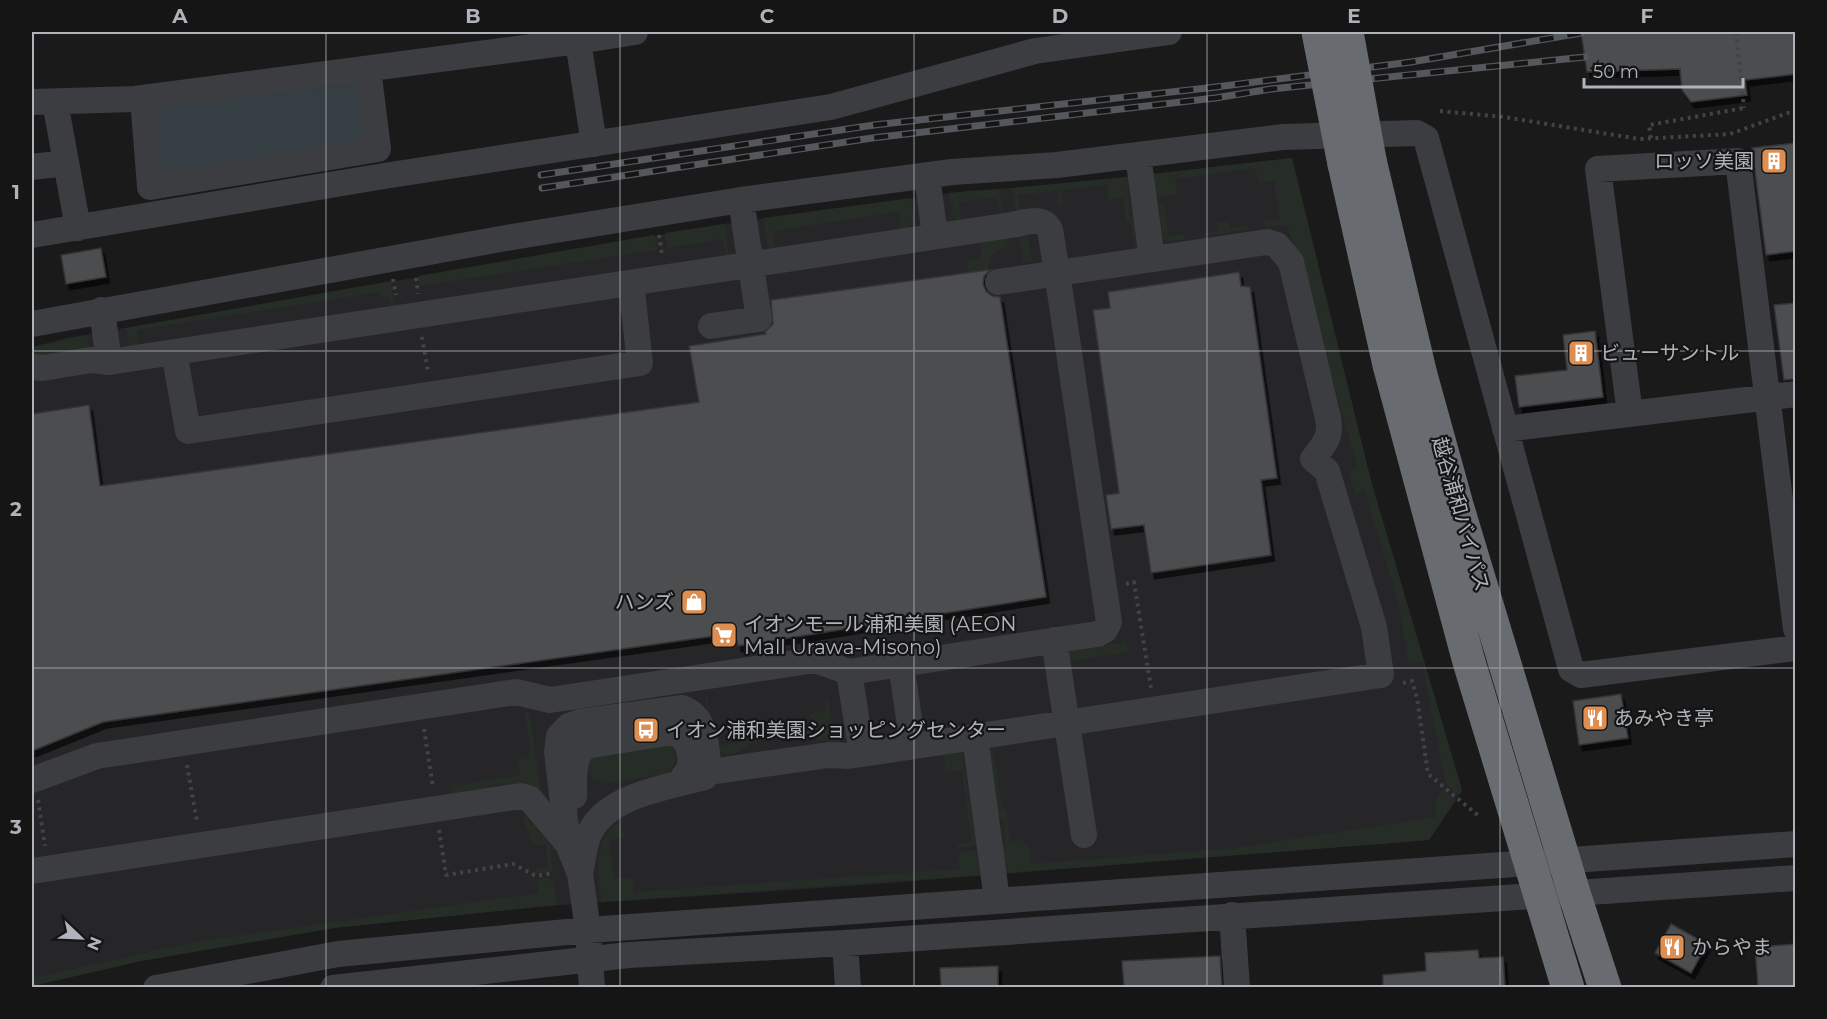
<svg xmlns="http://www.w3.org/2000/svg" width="1827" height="1019" viewBox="0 0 1827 1019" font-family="Montserrat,'Noto Sans JP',sans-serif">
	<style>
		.built { fill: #262628 }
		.green { fill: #262d26 }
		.water { fill: #353f43 }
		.building { fill: #4c4d50; stroke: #343537; stroke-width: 1.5; filter: url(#shadow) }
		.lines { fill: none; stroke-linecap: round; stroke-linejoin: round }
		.path { stroke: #414447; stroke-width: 4; stroke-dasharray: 3 4.5; stroke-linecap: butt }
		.minor { stroke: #3b3d40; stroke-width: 26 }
		.highway { stroke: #686c70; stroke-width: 33 }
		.rail-casing { stroke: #54575b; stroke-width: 7 }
		.rail { stroke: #151516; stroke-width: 4.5; stroke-dasharray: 14; stroke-linecap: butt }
		.path-bridge { stroke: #414447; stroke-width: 4; stroke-dasharray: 3 4.5; stroke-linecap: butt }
		.minor-bridge { stroke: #3b3d40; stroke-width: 26 }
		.highway-bridge { stroke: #686c70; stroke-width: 33 }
		.grid { fill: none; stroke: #aeb4b9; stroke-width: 1.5; stroke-opacity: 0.55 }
		.labels { text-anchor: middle; stroke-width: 4.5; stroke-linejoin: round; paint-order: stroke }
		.poi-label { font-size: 20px; fill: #aeb4b9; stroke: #151516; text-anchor: start }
		.street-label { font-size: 20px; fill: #aeb4b9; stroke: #151516 }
		.neatline { fill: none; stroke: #aeb4b9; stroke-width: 2 }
		.grid-label { font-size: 20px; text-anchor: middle; font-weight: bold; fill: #aeb4b9 }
	</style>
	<defs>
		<filter id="shadow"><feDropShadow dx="3.5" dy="6" stdDeviation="0" flood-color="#0009"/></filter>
	</defs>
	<rect width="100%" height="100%" fill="#1a1a1b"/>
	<path class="built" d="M1292,158L1371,481L1462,790L1429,840L851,886L547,906L334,928L141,961L32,986V347L67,338L724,224L967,191L1056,185Z"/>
	<path class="green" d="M1292,158L1371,481L1462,790L1459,795L1446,784L1422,662L1409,664L1399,605L1365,491L1355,494L1349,471L1358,468L1287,225L1265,227L1264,221L1280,219L1274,181L1258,182L1255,168L1175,179L1178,194L1157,197L1153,174Z
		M1127,177L1130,216L1134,219L1138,246H1134L1131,224L1126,219L1123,198L1109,200L1107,185L1061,190L1063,206L1059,207L1057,191L1018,195L1020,210H1016L1012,188Z
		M999,189L1003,212H999L996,197L959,202L961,219H957L953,216L949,193Z
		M911,198C913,212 918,226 902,231L898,212L773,231L775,250L770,249L767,244L763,218Z
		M1164,203L1169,236L1184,234L1185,240L1167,242L1163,237L1159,204Z
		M1229,221L1231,228L1246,226L1247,230L1205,236L1203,233L1218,231L1217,223Z
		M724,224L729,255L726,258L723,239L668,248L665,233Z
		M654,235L657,250L420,286L418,276Z
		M1028,235L1032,261L1023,262L1019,236Z
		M1006,238L1008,246C996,249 988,257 988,270L968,273L967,261L982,258L980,242Z
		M391,281L396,308L390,310L389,297L381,298L380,292L137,330L139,349L130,347L126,328Z
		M88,335V349L32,361V347Z
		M1127,642L1128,652L1064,662L1063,652Z
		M705,698H708L716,746L810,730L809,715L826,710L825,699H828L833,732L849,730C848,737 844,740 839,743L793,735L761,740L732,754L725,755L713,747Z
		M524,711L530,714L542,799C526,782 524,783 502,787L500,784L487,786V789L453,794L451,786L520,775L518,760L529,758L528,751L531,750Z
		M671,745C679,756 677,767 665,774L604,784L592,779L588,771L589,758Z
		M993,747L1002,809L1006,810L1010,841L1023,840L1030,850L1032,864L1235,848L1436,817L1435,802L1442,790L1456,800L1429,840L1006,873L1002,847L1006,841L1003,820L997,816L988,748Z
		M962,752L976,845L958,848L957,845L972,842L962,770L946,772L943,755Z
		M522,814L528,818L550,845L553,872L537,873L536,869L548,867L546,845H533C531,833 524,826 522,814Z
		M618,822L625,837L609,840L614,879L632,877L634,892L960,869L958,853L976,850L980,875L601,902C598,873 592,843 618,822Z
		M548,877L554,882L557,905L334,928L141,961L32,986V978L194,942L539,893L537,879Z"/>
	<path class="water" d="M355,83L362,90L366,142L166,178L156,173L153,109Z"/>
	<path class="building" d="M1581,32H1796V74L1745,80L1747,95L1691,102L1682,90L1680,69L1587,72Z
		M1796,143V251L1766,255L1752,148Z
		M101,248L106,277L66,284L61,255Z
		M988,270H990L984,276L983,284L986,291L992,296L1000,297L1046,597L738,646L735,633L103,722L32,751V414L89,405L100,486L699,402L689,346L766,334L765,332L773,324L771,300Z
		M1239,272L1241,286L1250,287L1277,478L1261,480L1271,555L1151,573L1144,525L1111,529L1106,495L1119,493L1093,310L1110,308L1108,292Z
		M1796,303V379L1784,380L1774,305Z
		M1595,331L1603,397L1519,407L1515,376L1567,370L1563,335Z
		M1621,694L1628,738L1579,745L1573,701Z
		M1671,924L1707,944L1691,973L1655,953Z
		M1796,944V987H1758L1755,947Z
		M1478,950L1479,958L1503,957L1505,987H1383V975L1426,971L1425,953Z
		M1220,956L1222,987H1124L1122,961Z
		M998,966V987H941L940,968Z"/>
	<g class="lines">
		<path class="path" d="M1736,33L1746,32
			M1440,111L1504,117L1639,139L1730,134L1796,110
			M1651,138L1649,125L1744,108
			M659,235L662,255
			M416,278L418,294
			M393,279L396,295
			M422,337L428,372
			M1126,584L1134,582L1151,688
			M1403,683L1412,681L1417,698L1428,774L1480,817
			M424,729L433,787
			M187,765L197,822
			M38,800L45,846
			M439,830L446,875L513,864L536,876L554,873"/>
		<path class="minor" d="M563,33L578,41L594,144
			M143,98L150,187L378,149L368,69
			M32,102L135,99L578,41L635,32
			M55,102L78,228
			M1138,155L1152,259
			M32,167L65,163
			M927,176L935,236
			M32,235L384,176L831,107L1035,51L1169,32
			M102,310L109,362
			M32,324L506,238L741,200L952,172L1057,165L1283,137L1417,133L1426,138L1571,669L1581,675L1796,648
			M711,326L759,319L741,200
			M174,352L188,431L640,363L631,283
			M32,367L43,368L91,360L109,362L1011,225C1024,223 1043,215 1050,230L1057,272L1109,622L1105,630L1097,634L849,672L862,754
			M1630,414L1598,169L1738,161L1796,629
			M1505,429L1796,394
			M1054,640L1084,835
			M901,664L913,746
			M975,737L997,900
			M709,772L829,755L848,756L862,754L1381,675L1374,627L1327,471L1313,459C1324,445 1332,436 1328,418
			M32,780L97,756L516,692L550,700L815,660L849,672
			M574,796C575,779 571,757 586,746L666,733C669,733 673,733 676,734C691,740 695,765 684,776
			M32,871L521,796L529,798L568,844
			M580,874C583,861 584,844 590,832C608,795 668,787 705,777L709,772C706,749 708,717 682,708L580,722L569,726L559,736L557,752L568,844L580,874L588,930L592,988
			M1232,915L1237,988
			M845,943L848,988
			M156,988L338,954L588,930L1796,844
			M333,988L629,955L845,943L1796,878"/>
		<path class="highway" d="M1370,160L1421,375L1457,505L1574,893L1605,988
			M1344,164L1389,365L1469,662L1568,988"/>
		<defs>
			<path id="rail" d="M541,175L874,125L1216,87L1411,62L1581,33
				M542,188L872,138L1215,98L1271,89L1585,57"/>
		</defs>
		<use href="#rail" class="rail-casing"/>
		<use href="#rail" class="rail"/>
		<path class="path-bridge" d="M1736,32L1744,108"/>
		<path class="minor-bridge" d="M998,282L1267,242L1277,245L1291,262L1328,418"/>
		<path class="highway-bridge" d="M1318,32L1344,164
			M1347,32L1370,160"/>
	</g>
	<path class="grid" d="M326,32V988M620,32V988M914,32V988M1207,32V988M1500,32V988M32,351H1796M32,668H1796"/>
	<defs>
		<symbol id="building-square" viewBox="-11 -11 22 22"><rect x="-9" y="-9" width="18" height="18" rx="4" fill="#dd8e50" stroke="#151516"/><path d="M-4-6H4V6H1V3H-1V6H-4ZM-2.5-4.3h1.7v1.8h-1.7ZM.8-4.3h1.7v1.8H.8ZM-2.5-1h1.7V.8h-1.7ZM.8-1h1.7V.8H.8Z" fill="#fff"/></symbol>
		<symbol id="shop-square" viewBox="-11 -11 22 22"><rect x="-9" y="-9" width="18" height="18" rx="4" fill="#dd8e50" stroke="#151516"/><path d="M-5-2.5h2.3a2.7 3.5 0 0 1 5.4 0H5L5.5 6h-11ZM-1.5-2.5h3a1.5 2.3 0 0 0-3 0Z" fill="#fff"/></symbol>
		<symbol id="supermarket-square" viewBox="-11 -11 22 22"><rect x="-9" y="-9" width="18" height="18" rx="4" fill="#dd8e50" stroke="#151516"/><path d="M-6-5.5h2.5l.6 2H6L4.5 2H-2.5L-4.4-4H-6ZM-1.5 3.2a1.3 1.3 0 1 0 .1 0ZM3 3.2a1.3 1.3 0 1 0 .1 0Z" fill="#fff"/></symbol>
		<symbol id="restaurant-square" viewBox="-11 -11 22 22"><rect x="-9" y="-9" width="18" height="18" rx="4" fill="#dd8e50" stroke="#151516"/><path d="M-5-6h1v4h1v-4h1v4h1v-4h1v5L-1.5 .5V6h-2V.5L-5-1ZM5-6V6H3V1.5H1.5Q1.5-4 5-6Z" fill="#fff"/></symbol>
		<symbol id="bus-square" viewBox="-11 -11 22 22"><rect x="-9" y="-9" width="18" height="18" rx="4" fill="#dd8e50" stroke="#151516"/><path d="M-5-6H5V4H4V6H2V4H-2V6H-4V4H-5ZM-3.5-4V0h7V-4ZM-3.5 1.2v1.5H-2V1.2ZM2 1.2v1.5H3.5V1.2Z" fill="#fff"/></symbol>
	</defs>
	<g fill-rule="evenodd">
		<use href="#building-square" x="1759" y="146" width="30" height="30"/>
		<use href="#building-square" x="1566" y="338" width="30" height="30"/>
		<use href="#shop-square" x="679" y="587" width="30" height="30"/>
		<use href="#supermarket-square" x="709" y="620" width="30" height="30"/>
		<use href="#restaurant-square" x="1580" y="703" width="30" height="30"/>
		<use href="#bus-square" x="631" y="715" width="30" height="30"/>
		<use href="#restaurant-square" x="1657" y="932" width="30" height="30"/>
	</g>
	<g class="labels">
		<g class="poi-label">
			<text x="1754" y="168" text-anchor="end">ロッソ美園</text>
			<text x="1600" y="360">ビューサントル</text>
			<text x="674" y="609" text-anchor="end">ハンズ</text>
			<text x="744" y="631">イオンモール浦和美園 (AEON<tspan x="744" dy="23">Mall Urawa-Misono)</tspan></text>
			<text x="1614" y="725">あみやき亭</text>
			<text x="666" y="737">イオン浦和美園ショッピングセンター</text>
			<text x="1692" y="954">からやま</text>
		</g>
		<g class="street-label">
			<text transform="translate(1461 514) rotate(74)" y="7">越谷浦和バイパス</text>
		</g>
	</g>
	<rect width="1827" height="1019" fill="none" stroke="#151516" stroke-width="66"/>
	<g transform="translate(81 938) rotate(113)" stroke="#151516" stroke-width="4.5" paint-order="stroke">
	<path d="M0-4.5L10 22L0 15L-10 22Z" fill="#aeb4b9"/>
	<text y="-9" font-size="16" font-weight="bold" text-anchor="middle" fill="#aeb4b9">N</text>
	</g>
	<path d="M1584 78v9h159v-9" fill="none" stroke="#aeb4b9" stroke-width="3"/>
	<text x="1593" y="78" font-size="18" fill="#aeb4b9" stroke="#151516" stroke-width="4.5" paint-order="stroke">50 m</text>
	<rect x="33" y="33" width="1761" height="953" class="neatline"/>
	<g class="grid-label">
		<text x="180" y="23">A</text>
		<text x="473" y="23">B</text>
		<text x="767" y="23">C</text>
		<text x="1060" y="23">D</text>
		<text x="1354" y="23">E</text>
		<text x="1647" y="23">F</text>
		<text x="16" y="199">1</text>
		<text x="16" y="516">2</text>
		<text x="16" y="834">3</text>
	</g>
</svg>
